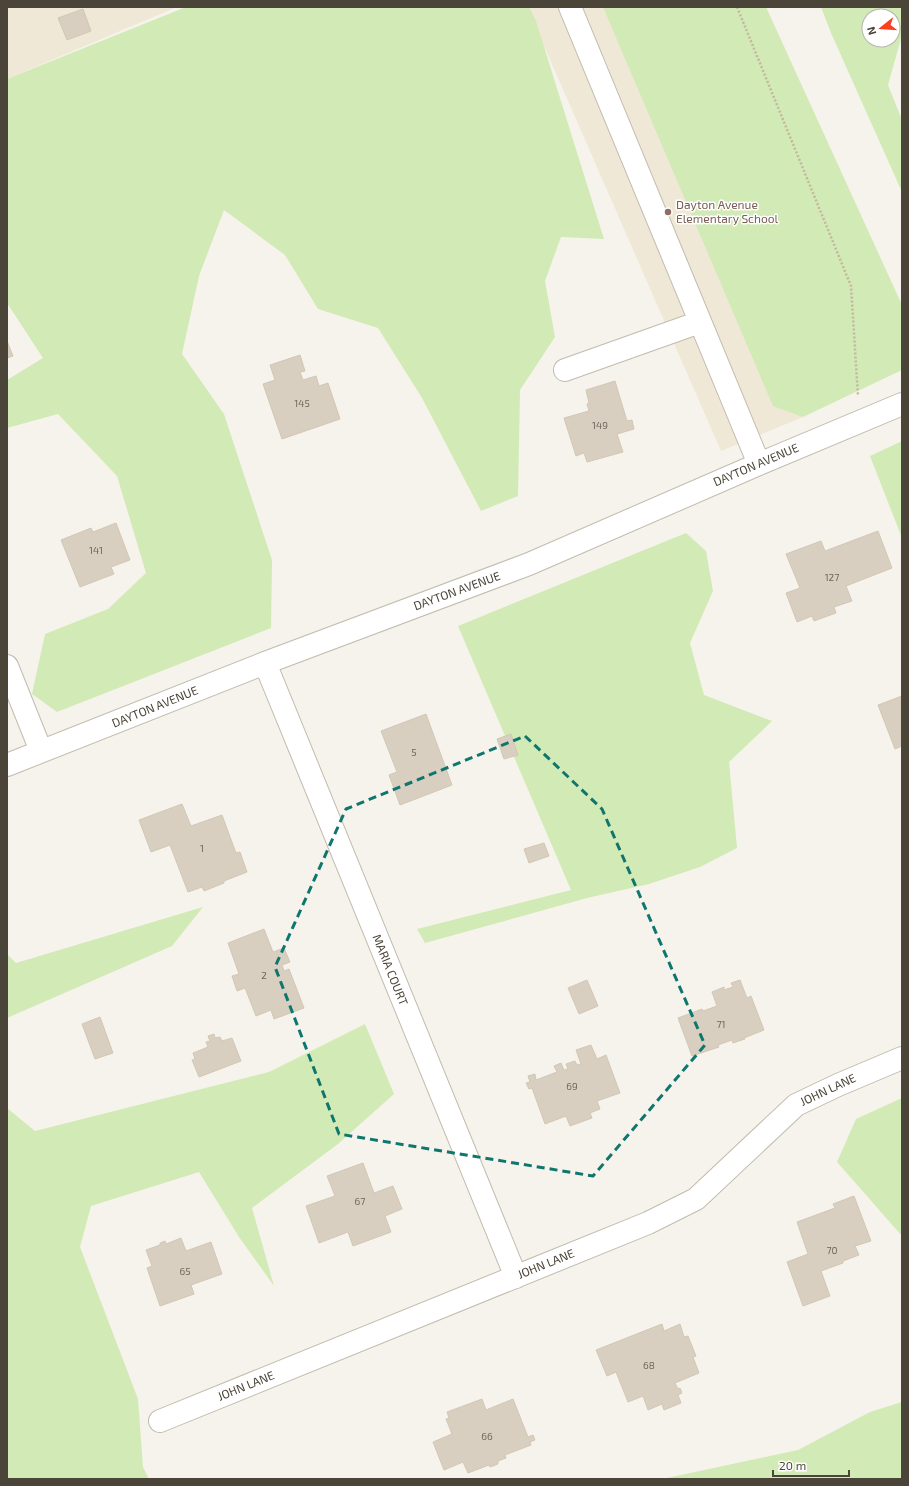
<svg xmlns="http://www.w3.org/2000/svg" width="909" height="1486" viewBox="0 0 909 1486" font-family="'Exo 2',sans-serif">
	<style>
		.education { fill: #efe8d6 }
		.green { fill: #d2eab5; fill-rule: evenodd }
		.building { fill: #d8cfc1; stroke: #d3c7b4 }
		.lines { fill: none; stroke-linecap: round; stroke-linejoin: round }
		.minor-casing { stroke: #c2bbae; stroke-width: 24 }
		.path { stroke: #c4b79f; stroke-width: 2.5; stroke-dasharray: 2 2; stroke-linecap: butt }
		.minor { stroke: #fff; stroke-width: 22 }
		.marked { fill: none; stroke: #0f766e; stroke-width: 3; stroke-dasharray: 8 5; stroke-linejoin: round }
		.education-dot { fill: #8d6e63; stroke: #fff; stroke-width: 1.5 }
		.labels { text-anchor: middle; stroke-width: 3; stroke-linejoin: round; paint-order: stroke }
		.number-label { font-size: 10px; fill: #6e675b }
		.education-label { font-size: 12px; fill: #785e54; stroke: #fff; text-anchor: start }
		.street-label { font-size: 12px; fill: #4b4439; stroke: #fff }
	</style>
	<rect width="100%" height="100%" fill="#f6f3ec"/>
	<path class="education" d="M7,7H177L7,79Z
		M527,7H636L803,417L721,451Z"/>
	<path class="green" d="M186,7H529L536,21L604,239L561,237L545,281L555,337L520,390L518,496L481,511L422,398L378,328L318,309L285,255L224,210L199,276L182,354L224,414L272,560L271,628L57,712L32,694L45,634L108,609L146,573L117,476L58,414L7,428V380L43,358L7,303V79Z
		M603,7H766L902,305V370L803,417L773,406Z
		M821,7H902V35L888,85L902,120V192L831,33ZM869,16H893V40H869Z
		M902,441V538L870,456Z
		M686,533L706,551L713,591L690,643L704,695L772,721L729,762L737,848L700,867L649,884L587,898L425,943L417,929L571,890L458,626Z
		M203,907L172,946L7,1018V954L16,963Z
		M365,1024L394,1094L338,1144L252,1208L274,1286L239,1237L199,1172L91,1206L80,1247L138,1399L143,1467L149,1479H7V1108L35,1131L269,1072Z
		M902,1098V1236L837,1162L856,1119Z
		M902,1402V1479H662L798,1450L870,1412Z"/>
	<path class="building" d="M83,9L91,31L67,40L58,18Z
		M7,341L13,356L7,358Z
		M300,355L305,371L300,372L303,380L316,376L319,386L328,383L340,419L282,439L263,384L275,380L270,365Z
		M615,381L627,421L632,420L634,429L617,434L623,452L587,462L584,453L576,456L564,418L589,411L587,404L589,403L586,390Z
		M116,523L130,560L111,567L114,574L80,587L61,540L91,528L93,532Z
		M878,531L892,568L846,586L852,601L834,607L836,613L814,621L812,616L797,622L786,593L800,588L786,554L821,541L825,551Z
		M902,696V746L895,749L878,705Z
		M426,714L452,785L400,805L389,775L397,772L381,731Z
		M511,734L518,755L504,759L497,739Z
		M182,804L191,826L222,815L236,853L240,852L247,872L224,881V883L204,891L202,887L188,892L170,845L151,852L139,820Z
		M544,843L549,856L529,863L524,849Z
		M264,929L273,952L284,948L290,962L282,965L284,971L289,969L304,1008L274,1019L271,1010L256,1016L245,988L237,991L232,976L239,974L228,943Z
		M587,980L598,1006L579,1014L568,988Z
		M740,980L747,998L751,996L764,1030L744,1038L745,1039L733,1043L732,1040L718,1045L719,1047L692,1056L678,1018L702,1009L703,1011L717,1006L712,992L724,987V990L733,987L731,983Z
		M100,1017L113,1053L95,1059L82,1024Z
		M214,1034L215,1038L220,1037L222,1041L232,1038L241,1061L199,1077L192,1060L195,1059L193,1053L208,1047L206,1042L210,1041L208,1036Z
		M591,1045L597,1059L606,1055L620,1093L597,1101L600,1109L590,1113L592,1118L570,1126L566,1116L545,1124L532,1088L529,1089L526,1083L530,1082L528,1076L535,1074L536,1080L557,1072L554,1066L561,1063L564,1070L568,1069L566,1064L575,1061L577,1065L581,1064L576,1050Z
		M363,1163L374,1193L393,1186L402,1209L385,1216L391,1232L353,1246L348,1232L319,1243L306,1206L335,1196L327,1176Z
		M854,1196L871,1241L855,1246L859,1255L843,1261V1263L821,1271L830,1296L803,1306L787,1262L808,1254L797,1222L835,1208L833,1204Z
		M181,1238L186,1251L211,1242L222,1274L191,1285L194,1294L160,1306L147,1268L152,1266L146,1250L160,1245V1243L165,1241L166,1244Z
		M662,1324L664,1331L680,1324L684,1337L688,1336L696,1356L693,1357L699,1373L675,1383L678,1389L680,1388L682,1393L678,1395L681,1403L664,1410L662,1404L648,1410L643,1396L628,1402L616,1372L607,1376L596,1350Z
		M482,1399L486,1410L513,1399L528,1437L533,1435L535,1440L530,1442L531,1445L505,1455L506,1458L498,1461V1464L490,1467L489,1465L468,1473L463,1462L444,1470L433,1442L452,1434L446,1419L449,1418L447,1412Z"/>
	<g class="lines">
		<defs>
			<path id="minor" d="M570,7L759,464
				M565,370L700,322
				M265,663L516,1277
				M7,666L41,751
				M7,765L265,663L529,564L759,464L902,404
				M160,1421L648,1223L696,1199L796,1105L838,1085L902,1058"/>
		</defs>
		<use href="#minor" class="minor-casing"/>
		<path class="path" d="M737,7L851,286L858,396"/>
		<use href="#minor" class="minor"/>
	</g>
	<path class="marked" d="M525,736L602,809L705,1045L593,1176L339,1134L275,967L346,809Z"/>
	<circle class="education-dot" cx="668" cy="212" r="4"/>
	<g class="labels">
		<g class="number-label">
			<text x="302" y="407">145</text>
			<text x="600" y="429">149</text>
			<text x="96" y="554">141</text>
			<text x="832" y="581">127</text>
			<text x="414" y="756">5</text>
			<text x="202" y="852">1</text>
			<text x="264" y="979">2</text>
			<text x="721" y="1028">71</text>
			<text x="572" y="1090">69</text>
			<text x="360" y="1205">67</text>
			<text x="832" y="1254">70</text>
			<text x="185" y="1275">65</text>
			<text x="649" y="1369">68</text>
			<text x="487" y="1440">66</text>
		</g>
		<g class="education-label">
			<text x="676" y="209">Dayton Avenue<tspan x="676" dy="14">Elementary School</tspan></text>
		</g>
		<g class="street-label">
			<text transform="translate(756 465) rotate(-23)" y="4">DAYTON AVENUE</text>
			<text transform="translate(457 591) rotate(-20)" y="4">DAYTON AVENUE</text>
			<text transform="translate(155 707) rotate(-22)" y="4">DAYTON AVENUE</text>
			<text transform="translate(390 970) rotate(68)" y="4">MARIA COURT</text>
			<text transform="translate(828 1090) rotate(-25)" y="4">JOHN LANE</text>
			<text transform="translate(546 1264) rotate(-22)" y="4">JOHN LANE</text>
			<text transform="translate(246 1386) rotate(-22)" y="4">JOHN LANE</text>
		</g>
	</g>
	<rect width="909" height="1486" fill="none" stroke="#4b4439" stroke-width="16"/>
	<g transform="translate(881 28) rotate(253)"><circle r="19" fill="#ffffff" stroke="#b7b4b0"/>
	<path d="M0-3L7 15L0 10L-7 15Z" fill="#fc3f1d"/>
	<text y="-6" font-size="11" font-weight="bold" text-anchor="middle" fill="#4b4439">N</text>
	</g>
	<path d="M773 1470v6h76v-6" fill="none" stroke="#4b4439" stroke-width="2"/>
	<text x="779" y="1470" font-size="12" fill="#4b4439" stroke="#ffffff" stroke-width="3" paint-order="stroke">20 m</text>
</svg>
